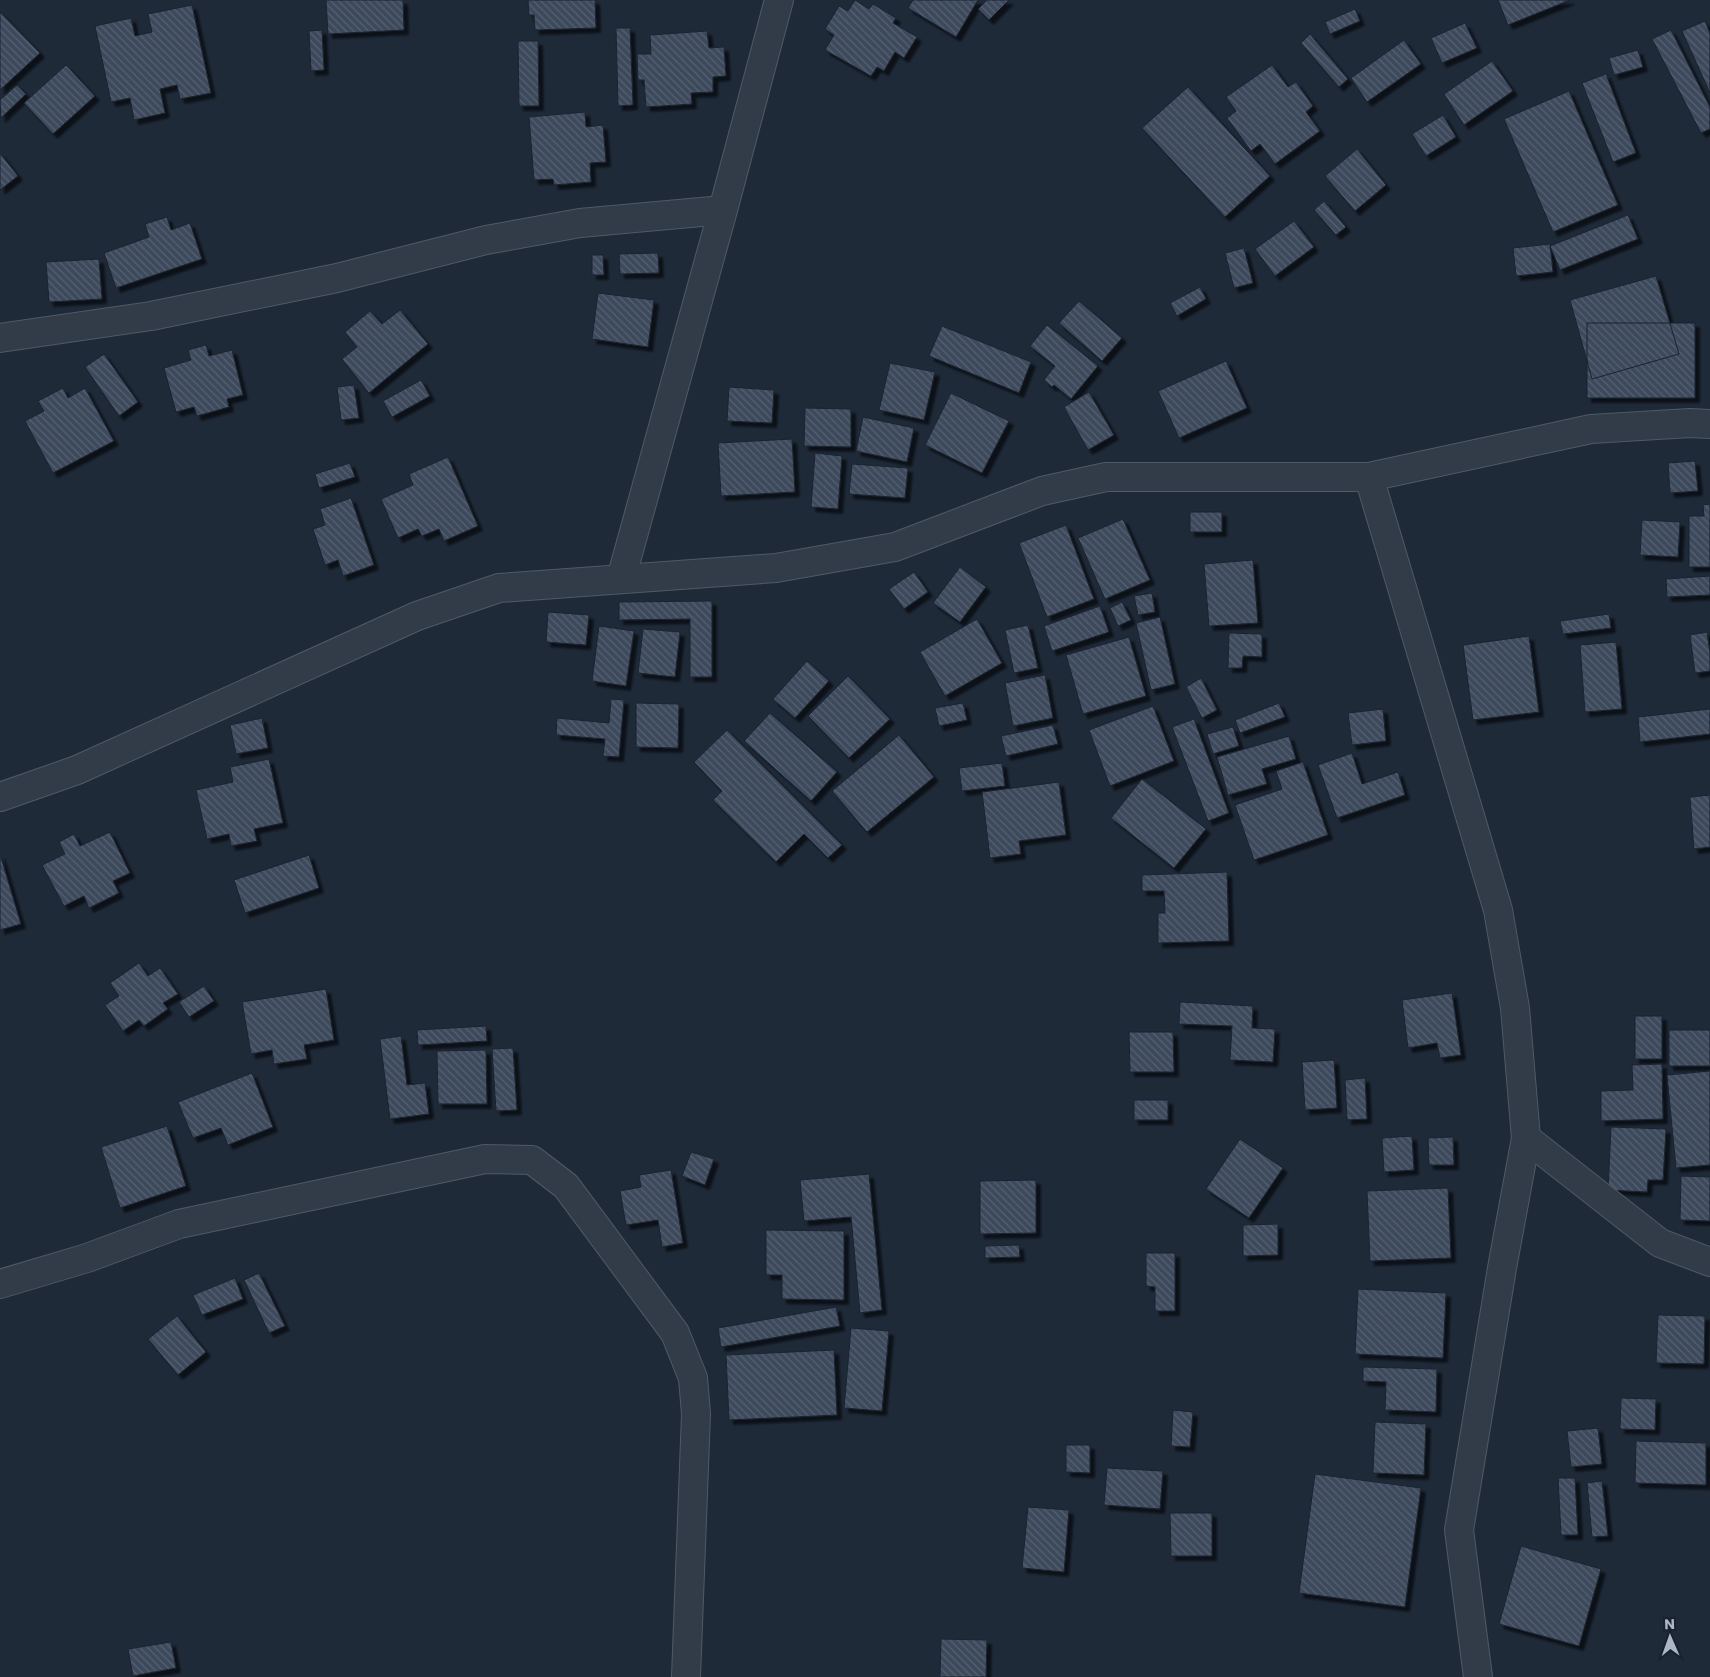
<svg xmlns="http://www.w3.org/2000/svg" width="1710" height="1677" viewBox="0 0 1710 1677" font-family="Poppins,sans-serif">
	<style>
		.building { fill: url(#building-back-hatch); stroke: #1a2330; filter: url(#shadow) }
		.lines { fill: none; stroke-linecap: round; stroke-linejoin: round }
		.minor-casing { stroke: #505967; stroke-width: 30 }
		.minor { stroke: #323c49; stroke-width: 28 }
	</style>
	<defs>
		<pattern id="building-back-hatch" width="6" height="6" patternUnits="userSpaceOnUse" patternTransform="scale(1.25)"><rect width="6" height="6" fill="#3d495b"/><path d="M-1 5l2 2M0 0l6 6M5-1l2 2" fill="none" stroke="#566171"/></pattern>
		<filter id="shadow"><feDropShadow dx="4.5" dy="4.5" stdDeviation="1" flood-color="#0009"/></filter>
	</defs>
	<rect width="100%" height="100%" fill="#1f2a39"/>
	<path class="building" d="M326,0H403L404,30L328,34Z
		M528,0H595L596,28L535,30L534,15H529Z
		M855,0L869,9L873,4L896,18L893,23L917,37L904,58L895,52L884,71L877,67L871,76L825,50L834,35L825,29L839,6L848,11Z
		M913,0H978L956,37L908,8Z
		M987,0H1009L989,20L978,9Z
		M1498,0H1570L1508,25Z
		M192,5L211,93L180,99L177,85L160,89L165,113L134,120L130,98L111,102L95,26L131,18L135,36L152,32L148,14Z
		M1355,9L1360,21L1330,34L1325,22Z
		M0,12L40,53L0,90Z
		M1705,21L1710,33V93L1682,31Z
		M1465,23L1477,48L1442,63L1431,38Z
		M616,28H630L633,105L618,106Z
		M322,30L324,70L311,71L309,31Z
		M1671,30L1710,107V129L1701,133L1652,39Z
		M707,31L709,48L724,47L726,76L713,77V92L691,93L692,104L646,107L644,80H638L637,54H651L650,35Z
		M1310,34L1348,79L1339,87L1301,43Z
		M1404,40L1421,64L1367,102L1351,78Z
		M518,41H538L539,106H519Z
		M1638,50L1643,67L1614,75L1609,58Z
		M1492,61L1513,91L1464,125L1444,94Z
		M66,65L95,96L53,134L24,103Z
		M1272,65L1288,87L1296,82L1313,106L1306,112L1320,131L1275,164L1260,144L1251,151L1227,118L1236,111L1226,97Z
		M1606,74L1636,153L1613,162L1582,83Z
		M17,85L26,94L1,118L0,100Z
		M1188,87L1270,176L1225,217L1142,128Z
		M1569,91L1618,205L1553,232L1504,119Z
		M585,112L586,127L603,125L606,162L590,163L591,182L554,185L553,179L534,180L529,117Z
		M1443,115L1456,137L1426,156L1412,134Z
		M1357,149L1386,185L1355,211L1325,176Z
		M0,153L18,176L0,190Z
		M1324,201L1346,227L1336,235L1314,210Z
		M1628,215L1638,239L1560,270L1550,246Z
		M167,217L171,230L190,223L202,259L116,288L104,253L149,237L145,224Z
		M1294,221L1314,247L1275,276L1255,249Z
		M1550,244L1553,272L1516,276L1513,248Z
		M1244,248L1253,283L1234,288L1225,253Z
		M658,253L659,273L620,274L619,254Z
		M592,255H603L604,275H592Z
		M99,259L102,299L49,302L46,262Z
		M1656,276L1679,354L1592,379L1570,300Z
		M1200,287L1206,299L1177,316L1170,303Z
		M598,293L654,300L648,347L592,339Z
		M1079,301L1122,338L1102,361L1059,323Z
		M400,310L428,344L369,393L342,359L357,347L345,332L370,311L382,324Z
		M1587,323H1695V398H1587Z
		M1047,325L1098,366L1071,399L1054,385L1052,387L1044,380L1055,366L1030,346Z
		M942,326L1031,362L1019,393L929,356Z
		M206,345L209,356L232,350L243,395L227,399L229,407L197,416L194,407L176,412L164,368L191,360L188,350Z
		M104,354L138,402L119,416L85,367Z
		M1226,361L1247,408L1179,438L1158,391Z
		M890,363L935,372L924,420L879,410Z
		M421,380L430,396L392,417L383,401Z
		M354,385L359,418L341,420L337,387Z
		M729,387L774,390L772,423L727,421Z
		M63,388L68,398L85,388L114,441L53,473L25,421L44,411L38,401Z
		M1089,392L1114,435L1088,450L1064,407Z
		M951,393L1009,421L982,473L925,445Z
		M805,408L851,409V447L804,446Z
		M863,417L914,428L907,462L856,451Z
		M792,439L795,492L721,496L718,443Z
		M815,453L842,456L838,509L811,507Z
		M448,457L478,526L444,541L439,529L422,536L418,529L398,538L381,499L413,485L409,474Z
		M1695,461L1698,491L1670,493L1668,463Z
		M350,463L355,477L319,488L315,474Z
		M852,464L908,468L905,498L849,494Z
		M351,498L374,565L343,576L338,560L325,565L313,529L325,525L320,509Z
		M1710,504V567H1689V516H1704L1703,505Z
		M1190,512H1222V532H1190Z
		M1123,519L1150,580L1105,599L1078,538Z
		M1642,520L1680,522L1678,557L1640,555Z
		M1066,525L1094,599L1047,617L1019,543Z
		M1253,560L1258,623L1209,626L1204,564Z
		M960,567L986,587L960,622L933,603Z
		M914,572L928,592L904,609L889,589Z
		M1710,576V595L1667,597L1666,579Z
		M1152,593L1155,612L1138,615L1134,596Z
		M712,601V677H690V619L619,620V602Z
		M1122,602L1131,620L1118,626L1110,608Z
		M1100,606L1109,632L1052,651L1044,626Z
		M548,612L589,615L586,645L546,642Z
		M1609,614L1611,628L1563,634L1560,621Z
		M1160,617L1175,684L1151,690L1136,623Z
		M977,619L1002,663L945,696L920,652Z
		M1028,625L1038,668L1014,673L1005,630Z
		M599,626L634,631L626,686L592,681Z
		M643,629L680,632L675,677L638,673Z
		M1707,632L1710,653V671L1695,673L1690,635Z
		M1229,633L1262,634V657L1243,656L1242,668H1228Z
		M1529,636L1539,712L1473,720L1463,645Z
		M1129,637L1146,696L1083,714L1066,655Z
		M1616,642L1622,709L1585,712L1580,645Z
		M807,661L829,681L795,718L773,699Z
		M1045,675L1053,718L1013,726L1005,683Z
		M848,676L890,719L849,758L808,716Z
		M1201,678L1217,710L1202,718L1186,687Z
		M611,699L624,700L619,757L603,756L605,739L556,735L557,718L609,723Z
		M636,703L679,704L678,748L636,747Z
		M963,703L967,720L939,726L935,708Z
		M1279,703L1285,717L1240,733L1235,720Z
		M1153,706L1174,761L1110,786L1089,730Z
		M1383,709L1386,741L1352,745L1348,713Z
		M1710,709V734L1640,742L1638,717Z
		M770,713L837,772L811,801L744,741Z
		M262,718L268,748L236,754L230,725Z
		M1194,719L1229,813L1208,821L1172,727Z
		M1053,725L1058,744L1006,756L1001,736Z
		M1233,727L1239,746L1213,754L1207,734Z
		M727,730L842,845L828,858L804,834L776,862L713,800L722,791L694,762Z
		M899,735L934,777L867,832L832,791Z
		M1289,736L1296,759L1262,769L1267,784L1228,795L1217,757Z
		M1352,753L1362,784L1398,772L1405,795L1337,818L1318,765Z
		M269,759L283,823L254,829L257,841L231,846L229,834L207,839L196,790L233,782L230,767Z
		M1303,762L1328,835L1254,860L1235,805L1282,789L1276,771Z
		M1002,763L1005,786L962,791L959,768Z
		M1142,779L1206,829L1174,868L1111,818Z
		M1059,782L1066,835L1019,841L1021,854L990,858L982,792Z
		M1710,795V847L1694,849L1690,797Z
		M110,832L130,873L113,881L119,893L89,908L84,896L64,906L42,865L65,854L59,842L74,834L80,846Z
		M0,854L21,924L0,930Z
		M309,855L319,888L245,913L234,880Z
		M1227,872L1229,941L1158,943V913H1165L1164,891H1142V875Z
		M139,963L148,976L160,968L178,994L163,1003L168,1009L144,1026L139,1020L123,1031L105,1005L119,996L110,983Z
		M204,986L214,1001L189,1017L179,1002Z
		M326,989L334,1040L304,1045L307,1059L274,1064L272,1050L251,1054L242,1002Z
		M1452,993L1461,1055L1440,1058L1437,1043L1408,1048L1402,1000Z
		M1180,1002L1253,1006L1252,1028L1275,1029L1273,1062L1230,1060L1232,1026L1179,1024Z
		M1635,1016H1662V1059H1635Z
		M486,1026L487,1041L418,1045L417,1030Z
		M1669,1030H1710V1066H1669Z
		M1129,1032H1173L1174,1072H1130Z
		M401,1036L407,1085L425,1083L429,1114L390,1119L380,1039Z
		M513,1048L517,1110L496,1111L492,1049Z
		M486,1050L487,1104H438L437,1051Z
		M1334,1060L1337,1108L1305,1110L1302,1062Z
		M1662,1064L1663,1119L1601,1121V1091L1633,1090L1632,1065Z
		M1710,1071V1165L1676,1168L1667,1075Z
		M252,1073L273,1127L228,1145L221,1128L193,1138L178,1102Z
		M1365,1078L1367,1119L1347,1120L1345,1080Z
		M1134,1100H1168V1120H1134Z
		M167,1126L186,1186L120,1208L101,1147Z
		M1611,1127L1666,1129L1663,1180H1648L1647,1192L1608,1190Z
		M1412,1136L1414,1170L1384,1172L1382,1138Z
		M1453,1137L1454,1165H1429L1428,1138Z
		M1240,1139L1283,1168L1249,1218L1206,1189Z
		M691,1152L714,1159L705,1185L682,1176Z
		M671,1170L683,1243L662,1247L658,1220L626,1225L620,1191L641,1187L639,1175Z
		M869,1174L882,1310L860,1313L851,1217L804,1221L800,1180Z
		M1681,1176L1710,1177V1221L1680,1220Z
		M1036,1180V1233L980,1234V1181Z
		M1448,1188L1451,1258L1370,1261L1367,1191Z
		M1278,1224V1255L1243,1256V1225Z
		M766,1230L844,1231V1300L782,1299V1275H766Z
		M1019,1245L1020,1257L985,1258V1246Z
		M1146,1253H1175V1311H1155V1287L1146,1286Z
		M259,1273L285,1326L269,1333L244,1280Z
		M235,1278L243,1299L202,1315L193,1295Z
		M1358,1289L1446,1293L1443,1358L1355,1354Z
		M836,1307L840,1326L721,1347L718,1328Z
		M1658,1315L1705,1316L1704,1364L1656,1363Z
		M177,1316L206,1352L178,1375L148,1339Z
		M851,1328L889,1331L882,1411L844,1408Z
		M834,1350L837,1415L729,1420L726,1355Z
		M1363,1367L1437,1369L1436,1412L1385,1410L1386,1382L1363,1381Z
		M1621,1398L1656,1399L1655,1430L1620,1429Z
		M1173,1410L1193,1412L1190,1447L1171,1446Z
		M1375,1422L1426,1424L1424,1475L1373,1473Z
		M1598,1428L1602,1464L1571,1467L1567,1431Z
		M1636,1441L1706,1443V1485L1635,1483Z
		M1066,1445H1090V1473L1066,1472Z
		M1107,1468L1163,1471L1160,1509L1104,1505Z
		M1315,1474L1421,1488L1405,1607L1299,1593Z
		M1558,1478H1575L1578,1535H1561Z
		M1602,1481L1608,1536L1592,1537L1587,1483Z
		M1028,1507L1069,1510L1064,1572L1022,1568Z
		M1170,1513H1212V1556H1171Z
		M1521,1546L1601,1569L1579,1646L1499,1624Z
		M941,1639L987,1640L986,1677H940Z
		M171,1642L176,1668L133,1676L128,1649Z"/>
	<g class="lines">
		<defs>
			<path id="minor" d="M0,338L151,316L337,278L486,240L580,223L723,210
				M1369,477L1498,910L1515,1008L1526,1138L1502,1268L1459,1530L1478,1677
				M621,579L723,210L779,0
				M0,797L77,770L417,616L499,588L776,568L895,547L1042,491L1106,477H1369L1591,429L1690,423L1710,424
				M1526,1138L1660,1243L1710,1262
				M0,1284L87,1258L179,1224L485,1159L532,1160L566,1186L675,1333L693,1378L696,1414L686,1677"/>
		</defs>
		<use href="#minor" class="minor-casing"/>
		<use href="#minor" class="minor"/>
	</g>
	<g transform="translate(1670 1637) rotate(358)" stroke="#18212e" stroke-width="4" paint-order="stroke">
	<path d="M0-4L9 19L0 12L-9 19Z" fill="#adb6c6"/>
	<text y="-8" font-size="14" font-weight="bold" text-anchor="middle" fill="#adb6c6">N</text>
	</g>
</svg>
